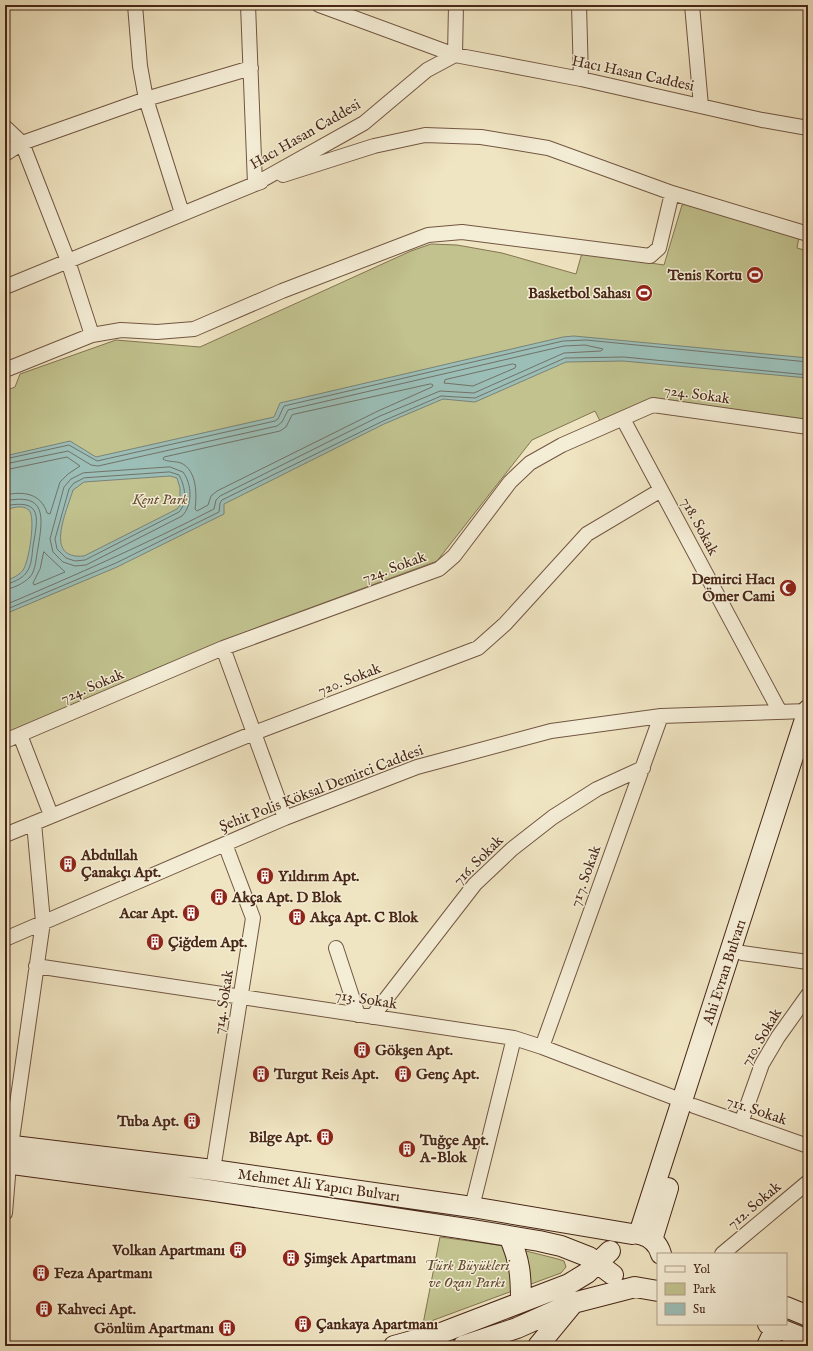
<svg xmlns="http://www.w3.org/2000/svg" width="813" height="1351" viewBox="0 0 813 1351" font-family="'IM FELL English',serif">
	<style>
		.green { fill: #c1c28e; stroke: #847452 }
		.water { fill: #9bbeb7; stroke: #7a8277; fill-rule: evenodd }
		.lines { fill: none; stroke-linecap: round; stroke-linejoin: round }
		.shore { stroke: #727267; stroke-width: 1 }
		.street-casing { stroke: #725642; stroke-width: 16 }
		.secondary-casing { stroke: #482717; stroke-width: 22 }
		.street { stroke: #f5eed7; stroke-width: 14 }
		.secondary { stroke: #f5eed7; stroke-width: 20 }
		.labels { text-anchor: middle; stroke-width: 3; stroke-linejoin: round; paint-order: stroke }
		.street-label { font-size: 15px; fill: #482717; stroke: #f5eed7 }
		.poi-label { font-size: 15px; font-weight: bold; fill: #482717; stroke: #f5eed7; text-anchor: start }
		.park-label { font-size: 15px; font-style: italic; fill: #664e35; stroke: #f5eed7 }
	</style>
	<rect width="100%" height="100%" fill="#f0e5c2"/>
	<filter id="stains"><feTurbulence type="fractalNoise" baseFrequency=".005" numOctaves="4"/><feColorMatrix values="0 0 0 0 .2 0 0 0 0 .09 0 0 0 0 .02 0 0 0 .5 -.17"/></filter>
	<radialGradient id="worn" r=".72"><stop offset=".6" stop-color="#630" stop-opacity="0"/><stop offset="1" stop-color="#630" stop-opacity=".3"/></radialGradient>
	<path class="green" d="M691,203L799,237L797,248L808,251V421L652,400L600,421L595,411L532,440L437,561L261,626L155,669L5,735V391L15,387L20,374L116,340L200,347L411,251L431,244L457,245L502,253L576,274L582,253L664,265L682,205Z
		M440,1237L506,1246L558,1259L564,1261L566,1267L561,1273L423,1324Z"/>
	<path class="water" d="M574,336L808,358V378L623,361L566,362L475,402L443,399L384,424L224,504V514L117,567L5,614V581C11,579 20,575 23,570C29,562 36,517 29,510C22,504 12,508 5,510V456L70,441L96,457L274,417L280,403L563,337ZM170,476L177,478L180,488V505L177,509L84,556C43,560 67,511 73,490L84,482Z"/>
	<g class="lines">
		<path class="shore" d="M513,364L516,365L515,368L473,386L444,383L445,380Z
			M431,384L433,385L432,387L378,411L217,491L211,496L208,505L197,511L195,509C197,495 197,470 181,463C175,461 167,462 163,459L164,457L280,431L286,427L292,415Z
			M5,459L69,445L97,461L275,421L278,419L284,406L563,341L586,340L808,362
			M5,464L68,451L91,465L98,466L277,426L282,422L288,410L564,346L585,345L603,349L601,351L564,353L474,393L440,391L380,416L220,496L216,500L214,509C146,544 76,575 5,605
			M170,467L183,472C192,484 193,505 182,516L86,565L75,566L63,562L53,552L50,539L64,487L71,479L83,473Z
			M5,470L67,457L80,466L68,474L60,482L50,514L47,513C41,493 23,491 5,495
			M170,472L179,475C185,486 188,502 179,512L85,560L75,561L66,558L57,549L55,539L69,489L74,483L84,478Z
			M5,501C47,492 43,517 38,548C36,557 36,570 30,577C24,583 13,589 5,589
			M5,506C43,498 38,518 33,546C32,554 32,566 26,573C23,578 11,584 5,584
			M44,552L65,572L34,585L33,583L40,569Z
			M5,610L116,563L219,512L220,503L222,500L383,421L441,396L475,398L565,358L624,357L808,375"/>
		<defs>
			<path id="street" d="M135,5L140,66L146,99L182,213
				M248,5L255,184L261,182
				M319,5L455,55L456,5
				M579,5L581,79
				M692,5L701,106
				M5,127L22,143L68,261L92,335
				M5,154L22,143L146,99L251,68
				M283,175L374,146L425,135L481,137L548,148L672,193
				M5,287L255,184L364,123L427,70L455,55L581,79L762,120L808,128
				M5,370L92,335L121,330L157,332L194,329L282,291L428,235L462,232L650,256L659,248L672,193L808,234
				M623,419L780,712
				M223,648L285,818
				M20,735L51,815
				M5,741L223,648L439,569L454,556L510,482L530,463L562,445L653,405L808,427
				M5,835L254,733L478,648L505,624L587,534L661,490
				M5,939L285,818L417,767L551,731L661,716L808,711
				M336,948L358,1015
				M742,953L808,962
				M36,966L514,1038L542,1047L683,1101
				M372,1017L475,884L512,849L553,817L597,789L643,768
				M542,1047L661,716
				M694,1106L808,1146
				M741,1123L762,1064L778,1037L808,995
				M11,1146L43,922L34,823
				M213,1170L253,918L225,844
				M472,1207L514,1038
				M5,1213L9,1164
				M722,1254L808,1182"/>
			<path id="secondary" d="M5,1145L213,1170L472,1207L632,1234
				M5,1163L208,1190L466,1229L539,1241L561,1246L589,1257L613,1275
				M639,1234L808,710
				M640,1234C650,1237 658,1243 661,1254
				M509,1236C520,1261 521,1275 521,1302
				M652,1240L668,1188
				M786,1307L808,1316
				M768,1324L808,1340
				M394,1346L441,1333L569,1284L587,1273L610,1251
				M463,1346L517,1328L573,1303L635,1287L658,1291
				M538,1346L571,1306
				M767,1346L776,1327"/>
		</defs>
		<use href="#street" class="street-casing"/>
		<use href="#secondary" class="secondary-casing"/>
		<use href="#street" class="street"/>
		<use href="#secondary" class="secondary"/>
	</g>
	<defs>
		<symbol id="stadium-disc" viewBox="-11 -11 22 22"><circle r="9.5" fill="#8f2418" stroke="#f5eed7"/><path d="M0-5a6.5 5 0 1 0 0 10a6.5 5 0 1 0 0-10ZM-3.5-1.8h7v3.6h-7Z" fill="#fff"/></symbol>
		<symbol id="mosque-disc" viewBox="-11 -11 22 22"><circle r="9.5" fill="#8f2418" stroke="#f5eed7"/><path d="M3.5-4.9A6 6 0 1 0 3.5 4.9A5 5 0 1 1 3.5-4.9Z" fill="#fff"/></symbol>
		<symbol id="building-disc" viewBox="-11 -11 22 22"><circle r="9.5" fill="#8f2418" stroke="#f5eed7"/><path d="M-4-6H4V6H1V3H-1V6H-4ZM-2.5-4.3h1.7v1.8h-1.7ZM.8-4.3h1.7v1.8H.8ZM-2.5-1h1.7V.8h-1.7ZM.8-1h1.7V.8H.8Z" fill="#fff"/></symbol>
	</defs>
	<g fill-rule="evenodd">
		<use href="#stadium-disc" x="745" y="265" width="20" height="20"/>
		<use href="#stadium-disc" x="634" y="283" width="20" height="20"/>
		<use href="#mosque-disc" x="778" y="578" width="20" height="20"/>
		<use href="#building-disc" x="58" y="854" width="20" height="20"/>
		<use href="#building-disc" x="255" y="866" width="20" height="20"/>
		<use href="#building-disc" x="209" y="887" width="20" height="20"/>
		<use href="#building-disc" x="181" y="903" width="20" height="20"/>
		<use href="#building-disc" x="287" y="907" width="20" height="20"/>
		<use href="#building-disc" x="145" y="932" width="20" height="20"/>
		<use href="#building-disc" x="352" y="1040" width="20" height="20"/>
		<use href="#building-disc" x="251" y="1064" width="20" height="20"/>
		<use href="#building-disc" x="393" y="1064" width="20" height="20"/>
		<use href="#building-disc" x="182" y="1111" width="20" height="20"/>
		<use href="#building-disc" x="315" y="1127" width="20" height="20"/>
		<use href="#building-disc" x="397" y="1139" width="20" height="20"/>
		<use href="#building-disc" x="228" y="1240" width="20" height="20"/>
		<use href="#building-disc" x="281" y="1248" width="20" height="20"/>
		<use href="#building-disc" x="31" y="1263" width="20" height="20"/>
		<use href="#building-disc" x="34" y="1299" width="20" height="20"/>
		<use href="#building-disc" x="293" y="1314" width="20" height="20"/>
		<use href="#building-disc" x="217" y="1318" width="20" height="20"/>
	</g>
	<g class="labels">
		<g class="street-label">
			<text transform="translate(633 73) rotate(12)" y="5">Hacı Hasan Caddesi</text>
			<text transform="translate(305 134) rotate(-30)" y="5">Hacı Hasan Caddesi</text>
			<text transform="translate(697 394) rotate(8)" y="5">724. Sokak</text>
			<text transform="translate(700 526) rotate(62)" y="5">718. Sokak</text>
			<text transform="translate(394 567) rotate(-20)" y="5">724. Sokak</text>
			<text transform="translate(349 679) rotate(-21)" y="5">720. Sokak</text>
			<text transform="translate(92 686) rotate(-23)" y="5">724. Sokak</text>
			<text transform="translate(321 788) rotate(-21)" y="5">Şehit Polis Köksal Demirci Caddesi</text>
			<text transform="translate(478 860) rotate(-45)" y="5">716. Sokak</text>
			<text transform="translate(585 876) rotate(-70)" y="5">717. Sokak</text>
			<text transform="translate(724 972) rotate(-72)" y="5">Ahi Evran Bulvarı</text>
			<text transform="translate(366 999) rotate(9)" y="5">713. Sokak</text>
			<text transform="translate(223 1002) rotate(-81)" y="5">714. Sokak</text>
			<text transform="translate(761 1037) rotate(-59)" y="5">710. Sokak</text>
			<text transform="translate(757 1110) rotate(19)" y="5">711. Sokak</text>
			<text transform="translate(319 1185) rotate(8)" y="5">Mehmet Ali Yapıcı Bulvarı</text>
			<text transform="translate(754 1205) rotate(-40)" y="5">712. Sokak</text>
		</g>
		<g class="poi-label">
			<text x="742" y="280" text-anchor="end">Tenis Kortu</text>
			<text x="631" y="298" text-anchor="end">Basketbol Sahası</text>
			<text x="775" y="584" text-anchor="end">Demirci Hacı<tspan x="775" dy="17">Ömer Cami</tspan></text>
			<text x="81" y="860">Abdullah<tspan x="81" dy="17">Çanakçı Apt.</tspan></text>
			<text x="278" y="881">Yıldırım Apt.</text>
			<text x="232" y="902">Akça Apt. D Blok</text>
			<text x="178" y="918" text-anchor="end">Acar Apt.</text>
			<text x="310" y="922">Akça Apt. C Blok</text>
			<text x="168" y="947">Çiğdem Apt.</text>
			<text x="375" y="1055">Gökşen Apt.</text>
			<text x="274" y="1079">Turgut Reis Apt.</text>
			<text x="416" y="1079">Genç Apt.</text>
			<text x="179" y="1126" text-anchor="end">Tuba Apt.</text>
			<text x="312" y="1142" text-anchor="end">Bilge Apt.</text>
			<text x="420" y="1145">Tuğçe Apt.<tspan x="420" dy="17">A-Blok</tspan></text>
			<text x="225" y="1255" text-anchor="end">Volkan Apartmanı</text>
			<text x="304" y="1263">Şimşek Apartmanı</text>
			<text x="54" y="1278">Feza Apartmanı</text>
			<text x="57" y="1314">Kahveci Apt.</text>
			<text x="316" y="1329">Çankaya Apartmanı</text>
			<text x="214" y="1333" text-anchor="end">Gönlüm Apartmanı</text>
		</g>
		<g class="park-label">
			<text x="160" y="504">Kent Park</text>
			<text x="467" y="1270">Türk Büyükleri<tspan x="467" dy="17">ve Ozan Parkı</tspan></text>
		</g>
	</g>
	<rect width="813" height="1351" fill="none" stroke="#f0e5c2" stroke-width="20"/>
	<rect x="6" y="6" width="801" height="1339" fill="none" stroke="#482717" stroke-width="2"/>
	<rect x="10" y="10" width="793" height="1331" fill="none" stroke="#482717"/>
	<rect x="657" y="1253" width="130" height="72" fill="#f5eed7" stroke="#b09e8a"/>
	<rect x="665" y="1266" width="20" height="6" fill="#f5eed7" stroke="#b09e8a"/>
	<text x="693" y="1273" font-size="12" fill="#482717">Yol</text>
	<rect x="665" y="1283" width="20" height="12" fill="#c1c28e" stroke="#b09e8a"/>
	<text x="693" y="1293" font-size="12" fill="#482717">Park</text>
	<rect x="665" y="1303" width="20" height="12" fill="#9bbeb7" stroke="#b09e8a"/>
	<text x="693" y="1313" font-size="12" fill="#482717">Su</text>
	<rect width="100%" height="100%" filter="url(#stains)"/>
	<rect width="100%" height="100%" fill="url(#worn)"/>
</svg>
